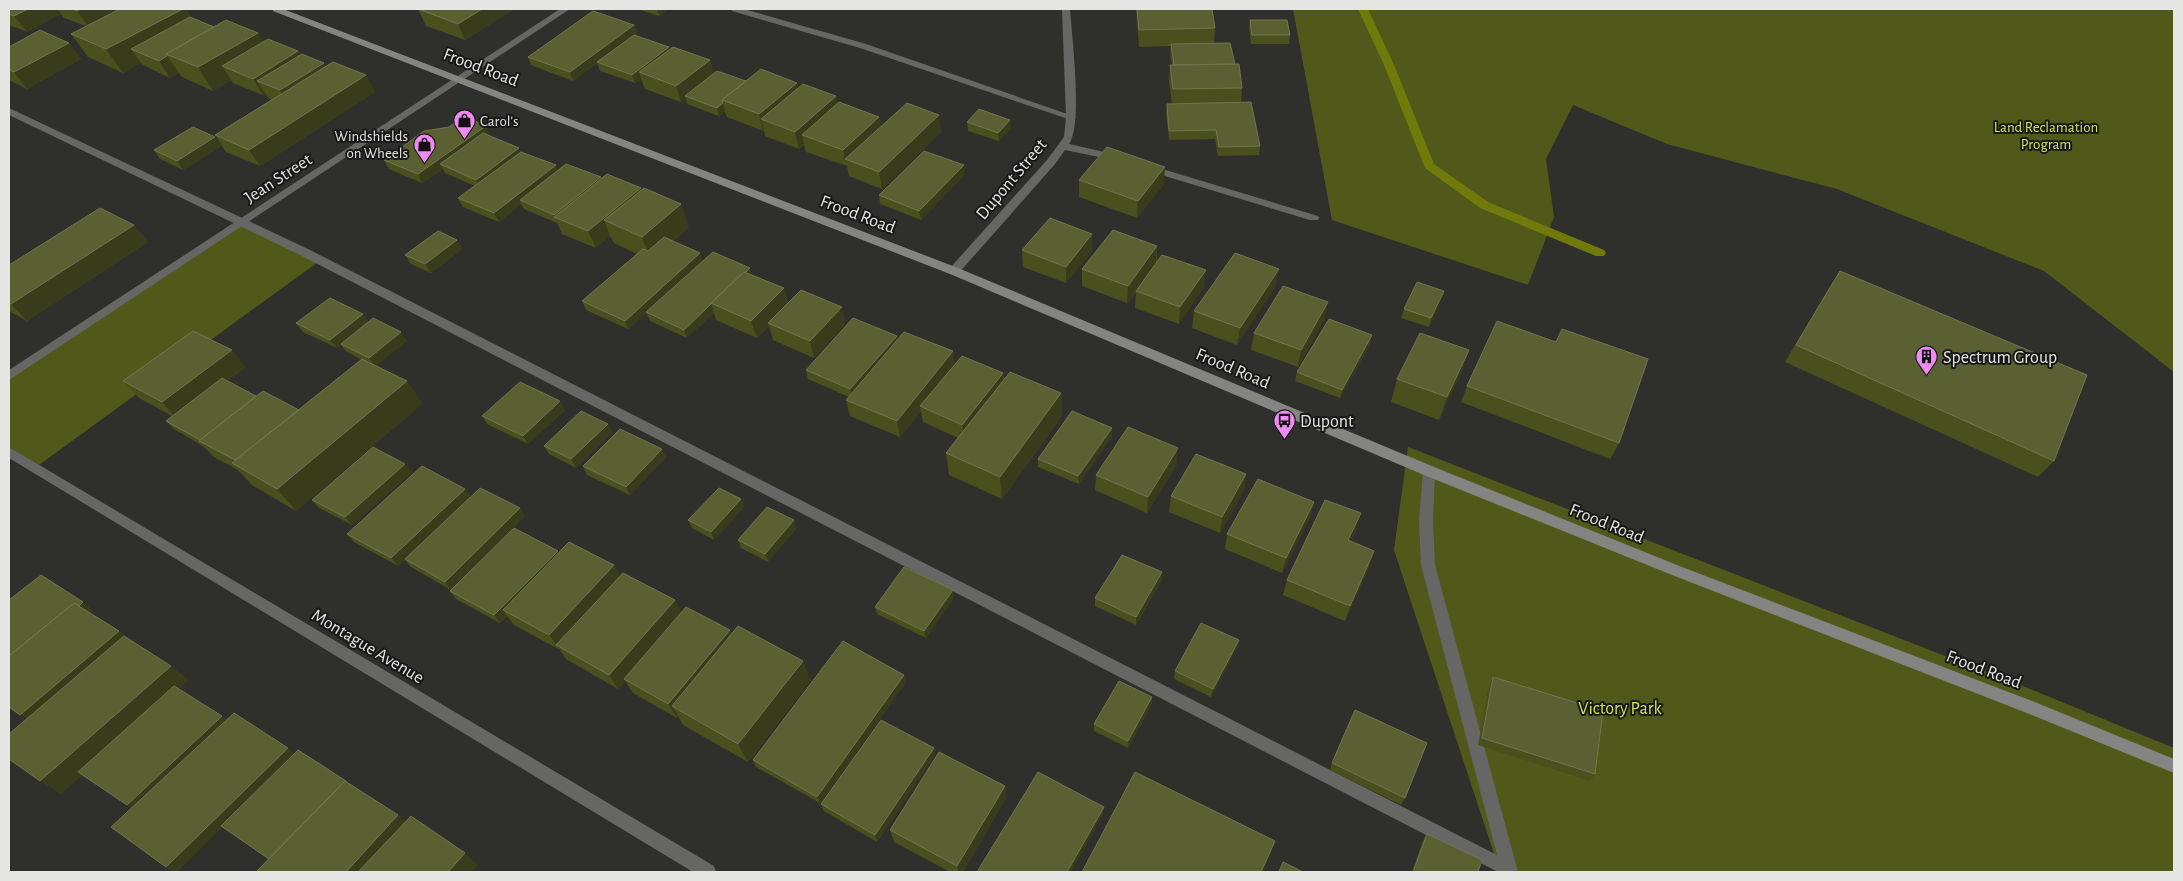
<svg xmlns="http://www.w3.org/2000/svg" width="2183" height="881" viewBox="0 0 2183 881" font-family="'Alegreya Sans',sans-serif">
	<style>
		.green { fill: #51591a }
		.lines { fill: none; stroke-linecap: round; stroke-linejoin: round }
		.stream { fill: #6f7a0b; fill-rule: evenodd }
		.lane { fill: #666764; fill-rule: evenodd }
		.street { fill: #666764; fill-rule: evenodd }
		.secondary { fill: #848582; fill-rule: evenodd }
		.wall { fill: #4a4f1e }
		.shaded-wall { fill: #383c1b }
		.building { fill: #5b6033; stroke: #70754f }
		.labels { text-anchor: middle; stroke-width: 4; stroke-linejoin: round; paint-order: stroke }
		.far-poi-label { font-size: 15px; fill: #e6e6e4; stroke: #171816; text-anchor: start }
		.far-park-label { font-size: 15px; fill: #d2e364; stroke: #171816 }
		.street-label { font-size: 18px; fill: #e6e6e4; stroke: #171816 }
		.poi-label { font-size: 18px; fill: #e6e6e4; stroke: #171816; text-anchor: start }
		.park-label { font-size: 18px; fill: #d2e364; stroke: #171816 }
	</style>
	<rect width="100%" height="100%" fill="#2f302c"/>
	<path class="green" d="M1293,9H2174V372L2044,271L1837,189L1667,144L1573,105L1546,159L1554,217L1528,285L1332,220Z
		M241,222L322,259L39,465L9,447V374Z
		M1408,447L2035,691L2174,748V872H1500L1394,550Z"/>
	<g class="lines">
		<path class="stream" d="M1358,9H1368L1394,65L1434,164L1488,202L1604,250L1606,253L1604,256H1596L1480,208L1425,168L1384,65Z"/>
		<path class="lane" d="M731,9H744L866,44L1076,117L1074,119H1068L860,48L732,11Z
			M9,108L308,249L1497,855L1421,565L1419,521L1423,471L1424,467H1434L1435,471L1433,521L1435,565L1518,872H1498L300,255L9,115Z"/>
		<path class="street" d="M560,9H570L9,380V370Z
			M1062,9H1070C1072,37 1083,125 1069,144L1122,156L1123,158L1118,161L1065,150L1055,164L958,274H950L948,271L950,268L1047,160L1064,137L1066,117Z
			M1149,165L1318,216L1319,218L1318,220H1310L1145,170V166Z
			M9,447L714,866L716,872H693L9,458Z"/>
		<path class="secondary" d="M272,9H283L958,268L1434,467L1682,567L2037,703L2174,759V773L2027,713L1672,575L1424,475L950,274L273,11Z"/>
	</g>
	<path class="wall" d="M9,9H186L191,18L214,27L258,33L263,42L298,51L301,55L326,66L366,75L375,92L260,166L226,152L215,135L272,100L268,98L266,94L263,95L233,83L231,80L213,91L182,77L179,73L170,78L143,65L141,63L123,73L88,57L71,34L86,26L64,18L61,14L27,32L9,25Z
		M418,9H514L465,40L426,26Z
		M637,9H669L659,16Z
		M1136,9H1212L1215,28L1214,43L1235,64L1242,88L1241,102L1260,146L1259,155L1218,156L1215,139L1169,140L1166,113L1167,104H1172L1169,82L1170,65H1172L1170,53L1171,46L1139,47Z
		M1250,20L1290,35L1289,44H1251L1249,29Z
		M634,25L637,34L634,36L669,47V50L710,60L714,73L746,81L797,83L798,88L838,103L881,127L941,132L882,189L849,176L847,166L806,152L804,145L799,149L765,136L764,130L763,131L727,117L725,112L719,116L687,104L686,99L681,102L645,89L641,79L635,83L600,71L597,63L573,81L531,65L528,57Z
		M9,47L81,59L27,89L9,80Z
		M1010,120L1011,129L999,141L968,131L967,122Z
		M490,135L489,136L521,152L556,165L558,170L601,177L602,179L642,189L689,227L673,241L703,261L752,275L784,288L788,303L845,324L814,358L773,340L769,326L757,338L716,320L714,313L687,338L650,321L646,313L628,329L586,310L582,301L637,254L614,243L610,236L596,248L562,234L557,223L524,209L521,204L499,222L463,207L458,198L475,186L445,173L443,169L422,183L389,169L384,160Z
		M222,146L183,170L160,159L154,150Z
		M965,174L921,220L880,204L879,195Z
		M1079,180L1164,184L1137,218L1079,197Z
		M134,225L148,242L27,321L9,311V265Z
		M1092,234V251L1066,283L1023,267L1022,250Z
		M457,240L462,249L431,273L411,264L405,255Z
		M1157,246V262L1204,287L1179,324L1135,308L1136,292L1127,303L1082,286V269Z
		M1840,271L2054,461L2038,477L1785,362L1829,288Z
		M1276,285L1237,345L1192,328L1194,311Z
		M1444,291L1441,300L1429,327L1401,318L1404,309Z
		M363,314L368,322L407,341L375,366L407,381L422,404L296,511L252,485L238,470L214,457L203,446L174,429L166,421L172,416L139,398L123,381L246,367L227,381L256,396L299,410L362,360L347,352L341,345L337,348L303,332L296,323Z
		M1325,318L1298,367L1251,350L1254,333Z
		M897,336L898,339L954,365L1003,373L1004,380L1061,393L1062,416L1002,499L949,475L946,453L958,438L923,422L921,411L900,437L850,416L846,400L849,397L808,379L806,370Z
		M1370,344L1340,398L1295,381L1297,372Z
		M1469,350L1461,373L1439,420L1391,402L1397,379Z
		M1467,386L1619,443L1610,459L1461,402Z
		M565,410L528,444L487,424L482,416Z
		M1112,428V436L1079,484L1038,467V459Z
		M612,432L576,468L549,454L544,446Z
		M666,457L630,495L587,475L583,466Z
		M1177,464L1147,513L1095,490L1096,475Z
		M412,472L352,525L319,508L312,500Z
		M1246,474L1244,490L1220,533L1169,512L1171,496Z
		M465,489L471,497L525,516L461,580L559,553L614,565L620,576L675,600L681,613L732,634L811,680L748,762L683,725L678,716L677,718L633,693L625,681L618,689L566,659L560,650L514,625L507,616L500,623L456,599L450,591L451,590L411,567L405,560L398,566L354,542L347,534Z
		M741,499L744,507L714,540L692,528L688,520Z
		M1314,502L1310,517L1282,573L1225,549L1227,534Z
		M794,520L796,529L768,562L741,548L738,540Z
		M1356,529L1350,541L1369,567L1345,621L1283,595L1287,580Z
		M1162,572V580L1136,625L1095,606V598Z
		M954,598L926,638L877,614L875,607Z
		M1239,640L1237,648L1211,697L1174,679L1175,671Z
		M904,675L906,682L820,803L756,767L753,760Z
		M1493,677L1595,774L1590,781L1478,745L1489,685Z
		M1152,697V704L1128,748L1094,731V724Z
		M934,748L935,755L877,842L824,811L821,804Z
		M1332,763L1405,798L1401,805L1330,770Z
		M1005,786L1006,798L963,872H950L894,842L890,830Z
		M1427,834L1478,872H1412L1423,840Z"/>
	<path class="shaded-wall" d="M28,9H57L61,14L27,32L14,16Z
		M81,9H123L89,27L77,11Z
		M183,9H186L200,31L131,49L141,63L123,73L106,49Z
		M482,9H514L465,40L458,24Z
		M657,9H669L659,16Z
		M634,25L637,34L573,81L570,72Z
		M258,33L272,56L222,66L231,80L213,91L198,67Z
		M69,43L81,59L27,89L14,72Z
		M669,47L671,56L639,72L641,79L635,83L632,75Z
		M298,51L308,68L257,81L266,94L263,95L253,79Z
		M167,56L179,73L170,78L159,61Z
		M710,60L715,77L685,96L686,99L681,102L676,86Z
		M324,63L334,80L290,107L280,90Z
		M366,75L375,92L260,166L249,150Z
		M797,83L801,99L761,119L764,130L763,131L759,114Z
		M836,96L840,112L802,135L804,145L799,149L795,132Z
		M723,103L725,112L719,116L717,108Z
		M939,115L941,132L882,189L879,172Z
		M879,117L882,133L845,159L846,167L843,150Z
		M1010,120L1011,129L999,141L998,133Z
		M486,126L490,135L446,167L440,164L443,169L422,183L418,174Z
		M215,137L222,146L183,170L177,161Z
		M519,148L523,157L481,188L476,180Z
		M556,165L560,174L520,200L521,204L499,222L494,213Z
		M964,165L965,174L921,220L919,211Z
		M1165,167L1164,184L1137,218L1138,201Z
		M601,177L605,186L556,217L554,215Z
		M641,188L647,205L604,220L610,236L596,248L588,231Z
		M681,204L689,227L651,260L642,237Z
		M134,225L148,242L27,321L11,304Z
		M1092,234V251L1066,283V267Z
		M457,240L462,249L431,273L425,264Z
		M1157,246L1156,263L1127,303L1128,286Z
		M700,253L703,262L628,329L625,321Z
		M750,268L753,277L712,304Z
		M1279,269L1276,285L1237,345L1240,328Z
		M1206,270L1204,287L1179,324L1180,307Z
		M784,288L789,305L768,323L769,326L757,338L751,321Z
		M1444,291L1441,300L1429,327L1431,318Z
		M1328,302L1325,318L1298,367L1301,350Z
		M711,304L714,313L687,338L684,330Z
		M842,307L845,324L814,358L810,341Z
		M363,314L369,323L337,348L330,340Z
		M401,332L407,341L375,366L369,358Z
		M1372,335L1370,344L1340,398L1342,390Z
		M897,336L899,345L852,398L850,389Z
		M232,350L246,367L177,419L162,402Z
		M1469,350L1461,373L1439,420L1447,397Z
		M953,351L955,368L920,406L921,411L900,437L897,421Z
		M1003,373L1004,389L965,441L962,425Z
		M407,381L422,404L296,511L277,489Z
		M1061,393L1062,416L1002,499L1000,477Z
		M560,401L565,410L528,444L523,436Z
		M608,424L612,432L576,468L571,459Z
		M1112,428V436L1079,484L1078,476Z
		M1178,448L1177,464L1147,513L1148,497Z
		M662,449L666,457L630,495L626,487Z
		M405,464L412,472L352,525L345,517Z
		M1246,474L1244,490L1220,533L1222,517Z
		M465,489L471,497L398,566L391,558Z
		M741,499L744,507L714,540L711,532Z
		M1314,502L1310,517L1282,573L1286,558Z
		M520,508L525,516L451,590L445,582Z
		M1361,513L1356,529L1343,556L1348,540Z
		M794,520L796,529L768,562L765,554Z
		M558,551L563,559L503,610L507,616L500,623L494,615Z
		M1374,551L1369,567L1345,621L1350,606Z
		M614,565L623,581L556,645L560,650L549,635Z
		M1162,572V580L1136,625V617Z
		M953,590L954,598L926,638L924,631Z
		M675,600L683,615L624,679L625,681L618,689L609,675Z
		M83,602L93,610L9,679V662Z
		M730,630L736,644L672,706L678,716L677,718L668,704Z
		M119,631L138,645L42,728L20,715Z
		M1239,640L1237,648L1211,697L1213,689Z
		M803,661L811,680L748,762L738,744Z
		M171,666L189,680L61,794L40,781Z
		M904,675L906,682L820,803L817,797Z
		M1152,697V704L1128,748V741Z
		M222,716L231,723L137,812L127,805Z
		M288,748L296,755L177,872H175L166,867Z
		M934,748L935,755L877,842L875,835Z
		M1005,786L1006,798L963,872H959L957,866Z
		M1104,807L1103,814L1071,872H1067Z
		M398,815L413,828L372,872H346Z
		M1275,841L1271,853L1263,872H1261Z
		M465,853L478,865L472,872H448Z"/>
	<path class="building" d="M9,9H28L14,16L9,14Z
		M72,9H81L77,11Z
		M120,9H183L106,49L71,34Z
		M418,9H482L458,24Z
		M1137,9H1212L1215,28L1139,30Z
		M593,11L634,25L570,72L528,57Z
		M190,17L214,27L166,54L167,56L159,61L131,49Z
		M226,20L258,33L198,67L166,54Z
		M1250,20H1287L1290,35H1252Z
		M40,30L69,43L14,72L9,70V47Z
		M634,35L669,47L632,75L597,62Z
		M268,39L298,51L253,79L222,66Z
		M1230,43L1235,64L1174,65L1171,44Z
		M673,47L710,60L676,86L639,72Z
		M302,54L324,63L280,90L257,81Z
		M333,62L366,75L249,150L215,135Z
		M1239,64L1242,88L1173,89L1170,65Z
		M761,69L797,83L759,114L722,100Z
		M717,71L746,81L722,100L723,103L717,108L685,96Z
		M803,84L836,96L795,132L761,119Z
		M839,102L879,117L843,150L802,135Z
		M1251,102L1260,146L1219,147L1216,130L1169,131L1167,104Z
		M907,103L939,115L879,172L845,159Z
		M979,109L1010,120L998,133L967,122Z
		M464,116L486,126L418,174L384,160L424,131L449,127Z
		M193,127L215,137L177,161L154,150Z
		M483,133L519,148L476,180L440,164Z
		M1107,147L1165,167L1138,201L1079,180Z
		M924,151L964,165L919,211L879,195Z
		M521,152L556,165L494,213L458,198Z
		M566,164L601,177L554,215L520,200Z
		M607,174L641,188L588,231L554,217Z
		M644,188L681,204L642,237L604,220Z
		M100,208L134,225L11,304L9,303V265Z
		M1050,218L1092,234L1066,267L1022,250Z
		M1113,230L1157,246L1128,286L1082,269Z
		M438,231L457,240L425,264L405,255Z
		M664,237L700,253L625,321L582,301L643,249L648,251Z
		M713,252L750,268L746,272H744L711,303V304L684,330L646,312Z
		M1235,253L1279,269L1240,328L1194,311Z
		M1162,255L1206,270L1180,307L1136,291Z
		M1840,271L2087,375L2054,461L1796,345Z
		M744,272L784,288L751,321L711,303Z
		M1417,282L1444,291L1431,318L1404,309Z
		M1283,286L1328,302L1301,350L1254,333Z
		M801,290L842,307L810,341L768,323Z
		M330,298L363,314L330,340L296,323Z
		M373,318L401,332L369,358L341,344Z
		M853,318L897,336L850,389L806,370Z
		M1329,319L1372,335L1342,390L1297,372Z
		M1497,321L1556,342L1562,329L1648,359L1619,443L1467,386Z
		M193,331L232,350L162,402L123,381Z
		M904,332L953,351L897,421L846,400Z
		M1420,333L1469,350L1447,397L1397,379Z
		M962,356L1003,373L962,425L920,406Z
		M362,359L407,381L277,489L232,463Z
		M1010,372L1061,393L1000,477L946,453Z
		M222,378L256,396L200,440L166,421Z
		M520,382L560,401L523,436L482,416Z
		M263,391L299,410L235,460L199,441Z
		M581,411L608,424L571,459L544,446Z
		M1072,411L1112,428L1078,476L1038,459Z
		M1128,427L1178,448L1148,497L1096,475Z
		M620,429L662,449L626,487L583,466Z
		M373,447L405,464L345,517L312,500Z
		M1196,454L1246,474L1222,517L1171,496Z
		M422,466L465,489L391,558L347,534Z
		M1258,479L1314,502L1286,558L1227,534Z
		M480,488L520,508L445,582L405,559Z
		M719,488L741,499L711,532L688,520Z
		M1325,500L1361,513L1348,540L1374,551L1350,606L1287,580Z
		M767,507L794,520L765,554L738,540Z
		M514,528L558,551L494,615L450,591Z
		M569,542L614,565L549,635L503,610Z
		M1122,555L1162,572L1136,617L1095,598Z
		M904,567L953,590L924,631L875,607Z
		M623,573L675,600L609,675L556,645Z
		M41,575L83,602L79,606L74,603L9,656V600Z
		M74,603L119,631L20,715L9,707V656Z
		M686,607L730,630L668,704L624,679Z
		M1201,623L1239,640L1213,689L1175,671Z
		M738,626L803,661L738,744L672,706Z
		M124,636L171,666L40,781L9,759V734Z
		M843,641L904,675L817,797L753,760Z
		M1493,677L1603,711L1595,774L1482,738Z
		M1119,681L1152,697L1128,741L1094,724Z
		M174,686L222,716L127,805L78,772Z
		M1355,710L1427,743L1405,798L1332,763Z
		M234,713L288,748L166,867L111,827Z
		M881,720L934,748L875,835L821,804Z
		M298,750L346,781H345L269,859L221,826Z
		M939,752L1005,786L957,866L890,830Z
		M1038,772L1104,807L1067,872H977Z
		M1135,772L1275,841L1261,872H1082Z
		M345,781L398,815L346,872H256Z
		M411,816L465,853L448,872H358Z
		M1427,834L1482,860L1478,872H1413Z
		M1283,862L1303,872H1279Z"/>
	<defs>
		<symbol id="shop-pin" viewBox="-11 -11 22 30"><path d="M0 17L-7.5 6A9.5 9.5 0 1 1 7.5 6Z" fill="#f18af4" stroke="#171816"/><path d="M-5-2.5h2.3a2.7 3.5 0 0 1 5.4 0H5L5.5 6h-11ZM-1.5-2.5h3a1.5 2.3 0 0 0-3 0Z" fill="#111"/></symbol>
		<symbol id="building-pin" viewBox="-11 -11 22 30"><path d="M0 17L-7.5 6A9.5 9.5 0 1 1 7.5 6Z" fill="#f18af4" stroke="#171816"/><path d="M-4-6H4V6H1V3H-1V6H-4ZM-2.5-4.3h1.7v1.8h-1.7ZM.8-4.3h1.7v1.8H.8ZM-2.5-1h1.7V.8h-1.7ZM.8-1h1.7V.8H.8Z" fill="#111"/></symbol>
		<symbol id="bus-pin" viewBox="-11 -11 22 30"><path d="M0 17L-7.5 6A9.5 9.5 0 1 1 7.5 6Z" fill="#f18af4" stroke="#171816"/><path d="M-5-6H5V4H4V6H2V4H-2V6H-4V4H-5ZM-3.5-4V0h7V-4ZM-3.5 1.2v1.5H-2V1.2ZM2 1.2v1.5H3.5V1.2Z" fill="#111"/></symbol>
	</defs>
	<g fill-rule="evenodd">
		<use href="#shop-pin" x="452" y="108" width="25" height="34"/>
		<use href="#shop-pin" x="412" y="132" width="25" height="34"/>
		<use href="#building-pin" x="1914" y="344" width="25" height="34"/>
		<use href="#bus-pin" x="1272" y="408" width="25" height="34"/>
	</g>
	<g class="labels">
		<g class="far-poi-label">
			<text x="480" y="126">Carol's</text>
			<text x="408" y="141" text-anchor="end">Windshields<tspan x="408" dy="17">on Wheels</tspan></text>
		</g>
		<g class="far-park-label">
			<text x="2046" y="132">Land Reclamation<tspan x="2046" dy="17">Program</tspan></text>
		</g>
		<g class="street-label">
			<text transform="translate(481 67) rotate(21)" y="6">Frood Road</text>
			<text transform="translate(278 178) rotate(-33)" y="6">Jean Street</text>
			<text transform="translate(1011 179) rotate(-50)" y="6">Dupont Street</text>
			<text transform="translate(858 214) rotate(21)" y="6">Frood Road</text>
			<text transform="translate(1233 368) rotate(23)" y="6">Frood Road</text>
			<text transform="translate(1607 523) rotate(22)" y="6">Frood Road</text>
			<text transform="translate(368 646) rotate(31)" y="6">Montague Avenue</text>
			<text transform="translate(1984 669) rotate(21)" y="6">Frood Road</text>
		</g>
		<g class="poi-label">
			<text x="1943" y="363">Spectrum Group</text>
			<text x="1300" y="427">Dupont</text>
		</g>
		<g class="park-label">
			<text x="1620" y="714">Victory Park</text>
		</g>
	</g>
	<rect width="2183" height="881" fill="none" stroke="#e6e6e4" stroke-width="20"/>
</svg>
